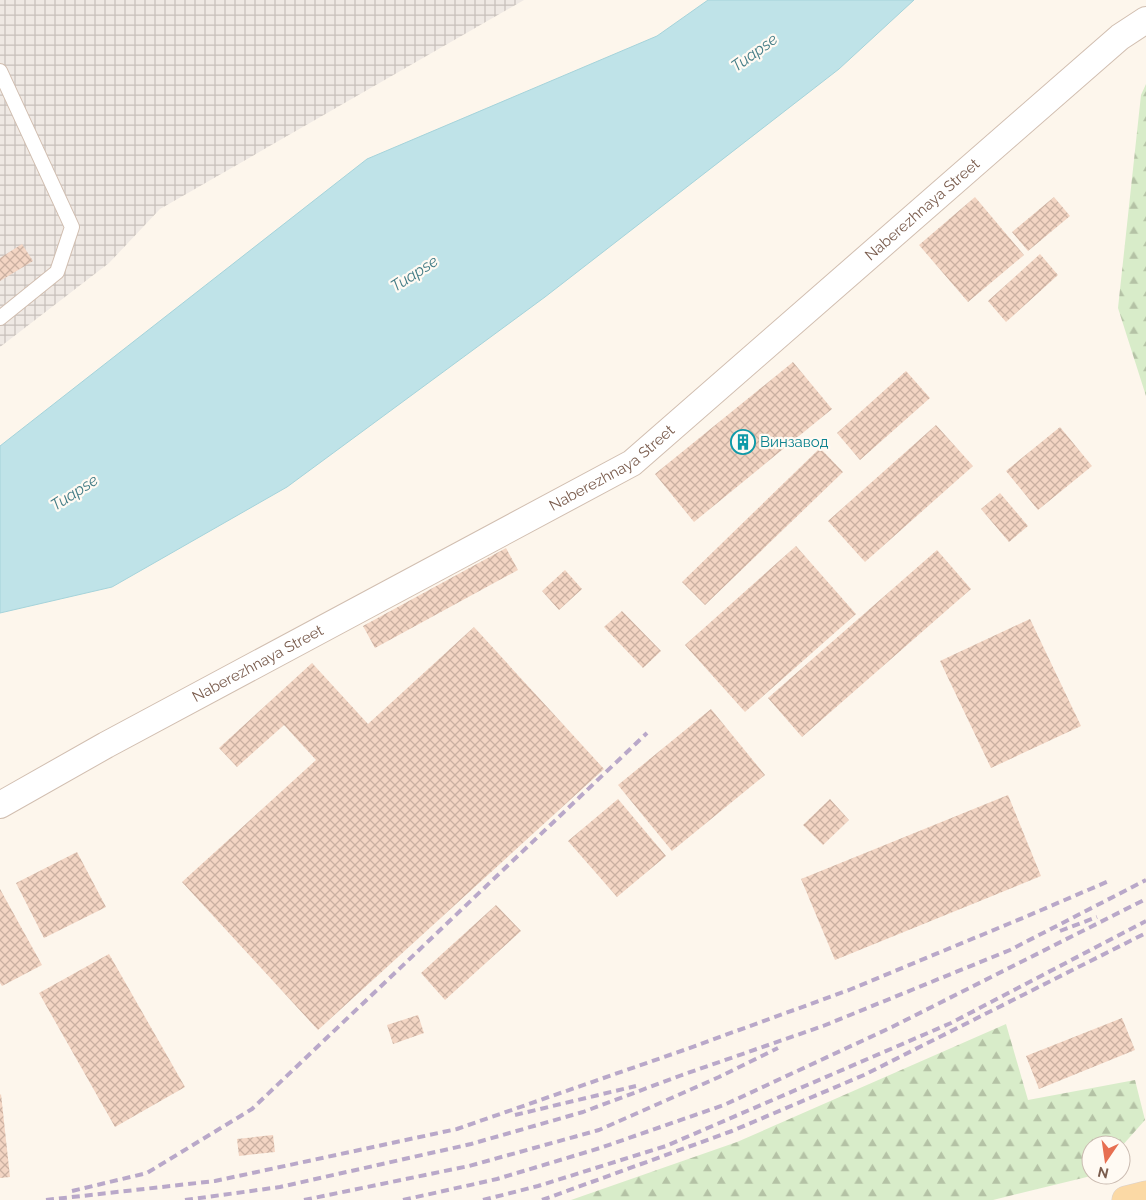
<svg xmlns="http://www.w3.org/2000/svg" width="1146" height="1200" viewBox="0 0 1146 1200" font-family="Raleway,sans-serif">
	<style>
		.industrial { fill: url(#industrial-grid) }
		.forest { fill: url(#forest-firs) }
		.water { fill: #bfe3e8; stroke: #a5d3da }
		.building { fill: url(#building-cross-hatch) }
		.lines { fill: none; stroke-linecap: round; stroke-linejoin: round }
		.lane-casing { stroke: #d1beb0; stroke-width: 16 }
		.street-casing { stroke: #d1beb0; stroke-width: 28 }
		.primary-casing { stroke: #dad1cd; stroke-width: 29 }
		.lane { stroke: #fff; stroke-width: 14 }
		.street { stroke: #fff; stroke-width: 26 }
		.primary { stroke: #fbd9a5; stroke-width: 28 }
		.rail { stroke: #b9a8c9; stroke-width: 4; stroke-dasharray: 8 5; stroke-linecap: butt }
		.labels { text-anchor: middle; stroke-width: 4.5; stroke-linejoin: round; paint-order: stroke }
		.street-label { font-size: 15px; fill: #7a5c4d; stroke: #fffaf3 }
		.culture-label { font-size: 15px; fill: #0d838f; stroke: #fffaf3; text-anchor: start }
		.water-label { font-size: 16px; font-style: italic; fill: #437c86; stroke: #fffaf3 }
	</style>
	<defs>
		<pattern id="industrial-grid" width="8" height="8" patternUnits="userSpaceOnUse" patternTransform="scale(1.25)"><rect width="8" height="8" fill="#efe9e4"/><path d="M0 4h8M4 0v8" fill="none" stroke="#c7c0bb"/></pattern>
		<pattern id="forest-firs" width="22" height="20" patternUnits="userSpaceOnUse" patternTransform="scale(1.25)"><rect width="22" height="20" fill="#d8ecc9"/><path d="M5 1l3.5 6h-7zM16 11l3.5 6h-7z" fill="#b4c2a5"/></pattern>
		<pattern id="building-cross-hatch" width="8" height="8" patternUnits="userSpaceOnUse" patternTransform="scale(1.25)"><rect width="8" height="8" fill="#f3d5c3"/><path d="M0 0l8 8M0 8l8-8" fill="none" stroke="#cab0a1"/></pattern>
	</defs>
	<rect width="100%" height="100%" fill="#fdf6ec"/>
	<path class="industrial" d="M0,0H524L160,209L109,263L0,347Z"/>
	<path class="forest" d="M1146,84V396L1118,308L1141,95Z
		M1006,1024L1028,1100L1135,1080L1145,1120L1121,1147V1145H1091V1175H1095L993,1200H571L737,1142Z"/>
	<path class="water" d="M708,0H914L839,69L545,297L287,487L112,587L0,613V446L367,159L657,36Z"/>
	<path class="building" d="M975,197L1024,255L968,302L919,245Z
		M1054,197L1070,216L1028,251L1012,232Z
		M22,244L33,261L0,281V258Z
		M1040,254L1058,275L1006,322L988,301Z
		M793,362L832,409L694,522L655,474Z
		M906,371L930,398L860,460L837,433Z
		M936,425L973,466L865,562L828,521Z
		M1060,427L1092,466L1038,510L1006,471Z
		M820,448L843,472L705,605L682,582Z
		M1000,493L1028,526L1009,542L981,509Z
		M796,546L856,614L745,712L685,645Z
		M506,548L518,570L375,648L363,626Z
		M937,550L971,589L802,737L768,698Z
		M565,570L582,589L559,610L542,591Z
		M622,611L661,651L643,668L604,627Z
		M1030,619L1081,726L991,768L940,661Z
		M474,627L604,769L318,1030L182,882L316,760L284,725L237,767L219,748L312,663L368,724Z
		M711,709L765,775L672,851L618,785Z
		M1008,795L1041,876L835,960L801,879Z
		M618,799L666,856L617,897L568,841Z
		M830,799L849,820L823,845L803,825Z
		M77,852L106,907L44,938L16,883Z
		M0,889L42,965L2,986L0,983Z
		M496,905L521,931L445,1000L421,973Z
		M109,954L185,1087L115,1127L39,993Z
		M418,1015L424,1033L393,1044L387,1025Z
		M1122,1018L1135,1050L1039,1089L1026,1056Z
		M1,1094L10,1177L0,1178V1095Z
		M273,1135L275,1152L239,1156L237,1139Z"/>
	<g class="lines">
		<defs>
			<path id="lane" d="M0,71L72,227L57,272L0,318"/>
			<g id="street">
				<path id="s1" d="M0,805L106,745L632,463L1120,37L1146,20"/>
			</g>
			<path id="primary" d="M1126,1200L1146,1195"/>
		</defs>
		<use href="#lane" class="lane-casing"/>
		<use href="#street" class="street-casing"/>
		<use href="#primary" class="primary-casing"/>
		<use href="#lane" class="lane"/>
		<use href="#street" class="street"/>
		<use href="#primary" class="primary"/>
		<path class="rail" d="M1060,931L1097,917
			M515,1115L636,1086
			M72,1191L147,1173L252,1109L647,733
			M46,1200L215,1181L457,1129L684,1050L849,990L1025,917L1109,881
			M185,1200L280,1187L471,1144L583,1112L682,1075L823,1026L1010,950L1146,880
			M304,1200L469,1166L599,1130L719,1077L778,1048
			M403,1200L497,1179L600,1148L724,1105L892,1027L1146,899
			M483,1200L538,1186L666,1146L951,1023L1146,921
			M542,1200L732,1131L864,1075L1146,933"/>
	</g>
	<defs>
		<symbol id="building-ring" viewBox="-11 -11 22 22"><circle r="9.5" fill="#fffaf3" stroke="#0f9aa8" stroke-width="1.5"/><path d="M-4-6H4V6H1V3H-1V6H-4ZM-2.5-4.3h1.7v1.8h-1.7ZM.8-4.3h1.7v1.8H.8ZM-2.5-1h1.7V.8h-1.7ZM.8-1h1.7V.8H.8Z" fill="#0f9aa8"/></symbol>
	</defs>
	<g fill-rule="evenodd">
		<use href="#building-ring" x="729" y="428" width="28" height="28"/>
	</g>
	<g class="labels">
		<g class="street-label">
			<text dy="5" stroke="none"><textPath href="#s1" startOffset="1104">Naberezhnaya Street</textPath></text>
			<text dy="5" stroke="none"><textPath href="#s1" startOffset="699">Naberezhnaya Street</textPath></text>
			<text dy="5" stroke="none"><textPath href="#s1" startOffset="294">Naberezhnaya Street</textPath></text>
		</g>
		<g class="culture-label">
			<text x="760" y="447">Винзавод</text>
		</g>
		<g class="water-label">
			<text transform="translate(754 52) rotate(-36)" y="6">Tuapse</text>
			<text transform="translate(414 273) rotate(-33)" y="6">Tuapse</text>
			<text transform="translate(74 492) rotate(-33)" y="6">Tuapse</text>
		</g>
	</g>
	<g transform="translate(1106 1160) rotate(193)"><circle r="24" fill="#fffaf3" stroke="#cabbb1"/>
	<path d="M0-4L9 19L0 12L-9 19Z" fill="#e76f51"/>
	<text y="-8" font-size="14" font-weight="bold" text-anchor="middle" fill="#7a5c4d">N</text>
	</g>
</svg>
